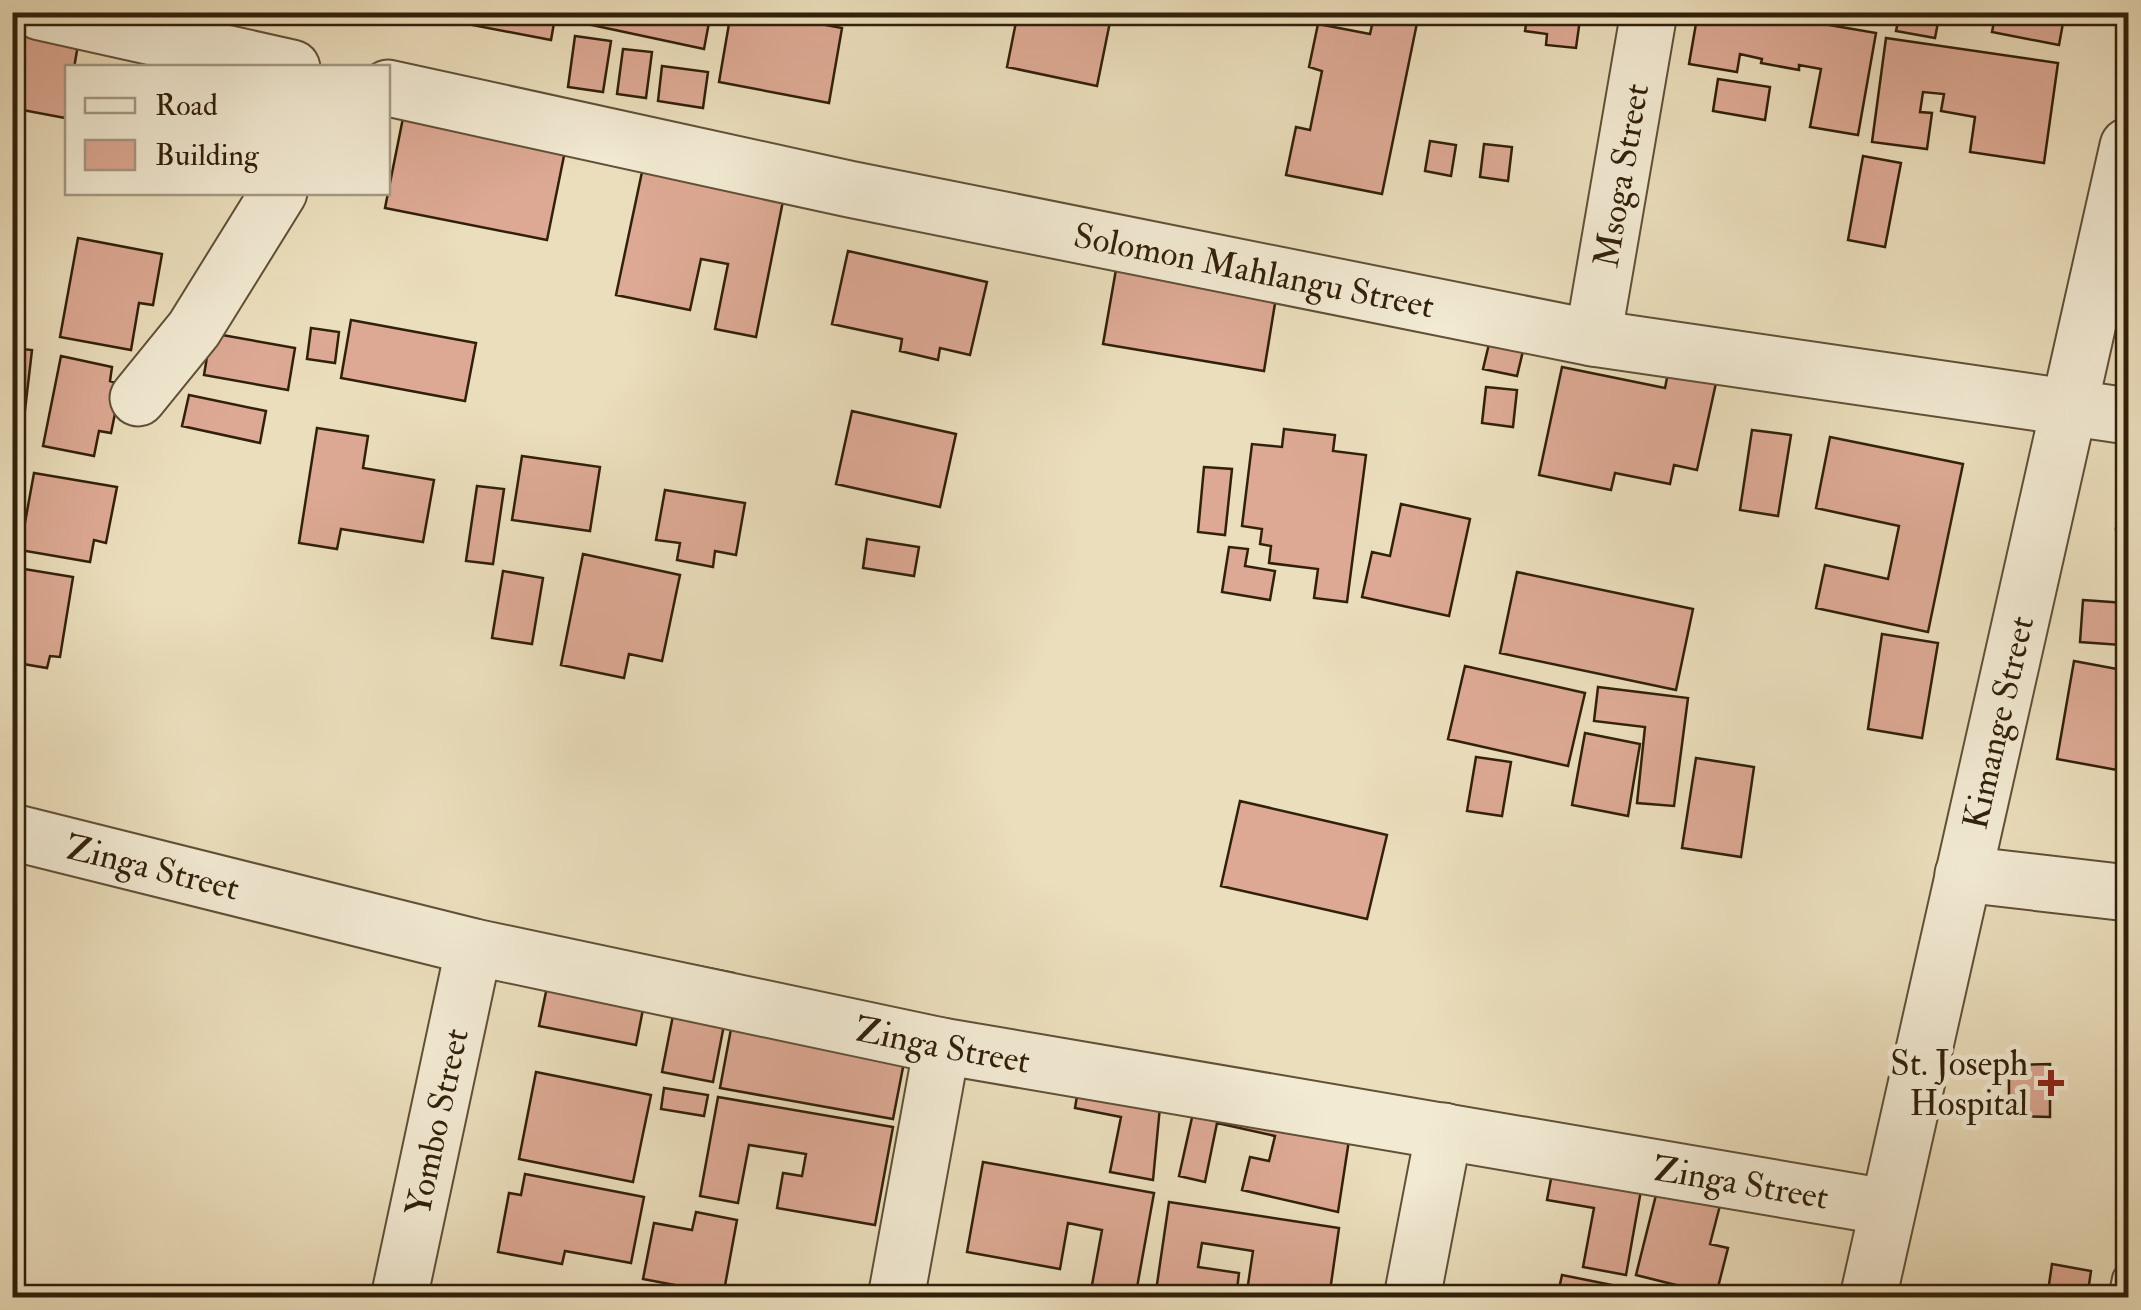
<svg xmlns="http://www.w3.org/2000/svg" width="2141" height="1310" viewBox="0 0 2141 1310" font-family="'IM FELL Double Pica',serif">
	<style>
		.building { fill: #dda994; stroke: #31200a; stroke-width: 2.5 }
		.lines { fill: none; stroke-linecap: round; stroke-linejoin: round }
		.lane-casing { stroke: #605036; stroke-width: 34 }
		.street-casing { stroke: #605036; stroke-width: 59 }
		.lane { stroke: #f2ead3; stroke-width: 30 }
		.street { stroke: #f2ead3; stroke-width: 55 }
		.poi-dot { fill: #8f2418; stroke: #f2ead3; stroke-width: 4 }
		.labels { text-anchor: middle; stroke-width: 10; stroke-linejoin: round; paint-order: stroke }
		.street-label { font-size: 35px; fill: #31200a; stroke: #f2ead3 }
		.poi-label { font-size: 35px; fill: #31200a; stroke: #f2ead3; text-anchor: end }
	</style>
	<rect width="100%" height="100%" fill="#ebdebc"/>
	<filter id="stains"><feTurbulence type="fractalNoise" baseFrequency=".002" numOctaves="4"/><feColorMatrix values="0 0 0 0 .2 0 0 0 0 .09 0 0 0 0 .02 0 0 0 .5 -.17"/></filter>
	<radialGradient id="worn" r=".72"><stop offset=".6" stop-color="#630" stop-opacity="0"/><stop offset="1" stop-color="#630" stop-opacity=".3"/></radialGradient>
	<path class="building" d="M437,12H556L551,40L436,18Z
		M575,12H711L704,49L573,21Z
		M731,12H777V16L842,28L829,103L719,82Z
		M1018,12H1112L1097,86L1007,67Z
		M1375,12L1418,18L1382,194L1286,175L1296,127L1310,130L1322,71L1309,67L1318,24L1370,34Z
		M1528,12H1581L1576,48L1546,45L1547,34L1525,31Z
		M1698,12H1754L1876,33L1858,135L1810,127L1821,69L1799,65V70L1761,63L1762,59L1740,54L1737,72L1689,64Z
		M1847,12H1887L1885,21Z
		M1900,12H1940L1935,38L1896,31Z
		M1996,12H2065L2059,45L1992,32Z
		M12,26L79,39L74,68H68L65,118L12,108Z
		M575,36L611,41L603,92L568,87Z
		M1886,38L2058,63L2044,163L1970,152L1975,117L1941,111L1944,94L1923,92L1920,112L1932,113L1927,149L1872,142Z
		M623,49L652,52L646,98L617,94Z
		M662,66L708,72L703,108L658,101Z
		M1718,79L1770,87L1765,120L1713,111Z
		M405,108L567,141L547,240L385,208Z
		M1430,141L1456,145L1451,176L1425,171Z
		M1484,144L1512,147L1508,181L1480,177Z
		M1863,156L1901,163L1885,247L1848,240Z
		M642,172L783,201L756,337L715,329L728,264L701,259L690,310L616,295Z
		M78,238L162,254L153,305L139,303L131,350L60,337Z
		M848,251L987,282L970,355L940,348L938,360L900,351L902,339L832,324Z
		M1118,258L1278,285L1264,371L1103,344Z
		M351,320L476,343L465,401L341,378Z
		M1494,323L1528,330L1517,376L1483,369Z
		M311,328L339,332L335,363L307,359Z
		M211,333L295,348L288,390L204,375Z
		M12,348L32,350L22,436L12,435Z
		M61,356L112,367L110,381L121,384L111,433L99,431L94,456L43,446Z
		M1562,367L1665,388L1668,373L1716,383L1697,470L1674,465L1670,484L1615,473L1611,490L1539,475Z
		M1486,387L1517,390L1513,427L1482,423Z
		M189,395L266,411L260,443L182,426Z
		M852,411L956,434L940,507L836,484Z
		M317,428L368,436L363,468L434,480L423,542L341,529L337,549L299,543Z
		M1284,429L1335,435L1333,451L1366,455L1347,602L1314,598L1318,569L1269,563L1271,546L1260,544L1262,529L1242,526L1252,444L1282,447Z
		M1752,430L1791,435L1778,516L1740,510Z
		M1830,437L1963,464L1928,632L1816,608L1825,565L1888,579L1899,526L1816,508Z
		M522,456L600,467L590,531L512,520Z
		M2124,462L2128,463V530L2116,529Z
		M1204,467L1232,469L1225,535L1198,532Z
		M34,473L117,487L106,543L94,540L90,562L20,550Z
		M477,486L504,489L493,564L466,561Z
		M665,490L745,503L736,555L715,551L713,567L677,560L680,543L656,540Z
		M1401,504L1470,519L1449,616L1362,597L1372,552L1390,556Z
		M867,539L919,547L914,576L863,568Z
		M1229,547L1248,549L1245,566L1275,571L1270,600L1222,592Z
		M583,554L680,575L662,661L629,654L624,678L561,665Z
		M12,567L73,577L60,657L50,656L47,668L17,663L14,674Z
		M503,571L543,578L532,644L492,638Z
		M1517,572L1693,609L1676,690L1500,653Z
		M2083,600L2125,603L2121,645L2080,642Z
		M1882,634L1938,643L1922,738L1868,729Z
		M2074,661L2128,671V772L2057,759Z
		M1465,666L1585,693L1568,766L1448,739Z
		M1598,687L1688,698L1674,806L1637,803L1645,727L1594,721Z
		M1585,733L1640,744L1628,816L1572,805Z
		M1476,757L1511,762L1502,816L1467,811Z
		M1696,758L1754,767L1741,857L1682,848Z
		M1240,801L1387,835L1367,919L1221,886Z
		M557,938L734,973L713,1082L662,1072L675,1005L645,999L636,1045L539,1026Z
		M739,986L905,1057L893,1119L720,1088Z
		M2050,1064V1117L2009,1116V1065Z
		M536,1072L651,1095L633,1182L519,1159Z
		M1079,1084L1161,1096L1153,1180L1110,1172L1121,1117L1075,1108Z
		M664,1088L708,1095L704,1116L661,1109Z
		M718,1097L893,1127L875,1225L777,1208L783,1173L802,1176L806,1154L749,1145L738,1203L700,1196Z
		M1195,1104L1351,1127L1338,1212L1242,1190L1250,1157L1269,1161L1275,1136L1217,1123L1205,1182L1179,1176Z
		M983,1162L1154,1193L1136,1293L1092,1285L1102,1230L1068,1223L1060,1269L967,1252Z
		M1554,1163L1643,1179L1626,1275L1583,1267L1594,1208L1547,1200Z
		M525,1174L644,1197L631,1263L565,1251L562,1264L498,1252L509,1193L521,1195Z
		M1661,1175L1724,1190L1710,1244L1728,1248L1716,1295L1636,1275Z
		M1169,1202L1339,1228L1329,1298H1246L1253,1251L1202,1243L1198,1267L1239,1273L1236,1298H1155Z
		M696,1212L737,1220L724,1291L763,1298H678L680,1286L643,1279L654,1223L692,1230Z
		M2052,1264L2091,1271L2087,1298H2047Z
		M1562,1275L1627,1288L1626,1298H1557Z"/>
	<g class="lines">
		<defs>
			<path id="lane" d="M2124,1298L2128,1279"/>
			<g id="street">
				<path d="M40,12L292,68"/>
				<path id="s1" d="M388,88L849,189L1593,338L2128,416"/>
				<path id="s2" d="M1593,338L1649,12"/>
				<path d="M138,398L194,329L279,192"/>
				<path id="s3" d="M12,832L474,947L942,1046L1886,1207"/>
				<path d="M1963,874L2128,893"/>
				<path id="s4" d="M399,1298L474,947"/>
				<path d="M896,1298L942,1046"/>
				<path d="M1412,1298L1444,1131"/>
				<path id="s5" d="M1868,1298L2128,146"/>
			</g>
		</defs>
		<use href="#lane" class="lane-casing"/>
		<use href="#street" class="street-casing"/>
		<use href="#lane" class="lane"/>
		<use href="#street" class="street"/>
	</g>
	<path class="poi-dot" d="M2046 1068h10v10h10v10h-10v10h-10v-10h-10v-10h10z"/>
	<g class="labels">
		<g class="street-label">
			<text dy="12" stroke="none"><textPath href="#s2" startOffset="165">Msoga Street</textPath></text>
			<text dy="12" stroke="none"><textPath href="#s1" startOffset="885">Solomon Mahlangu Street</textPath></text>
			<text dy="12" stroke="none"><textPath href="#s5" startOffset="590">Kimange Street</textPath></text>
			<text dy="12" stroke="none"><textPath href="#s3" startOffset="145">Zinga Street</textPath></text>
			<text dy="12" stroke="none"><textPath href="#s3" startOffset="955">Zinga Street</textPath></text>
			<text dy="12" stroke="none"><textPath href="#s4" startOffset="180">Yombo Street</textPath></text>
			<text dy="12" stroke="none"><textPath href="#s3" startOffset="1765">Zinga Street</textPath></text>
		</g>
		<g class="poi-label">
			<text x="2028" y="1075">St. Joseph<tspan x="2028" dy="40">Hospital</tspan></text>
		</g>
	</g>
	<rect width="2141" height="1310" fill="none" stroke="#ebdebc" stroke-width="50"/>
	<rect x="15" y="15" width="2111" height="1280" fill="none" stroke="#31200a" stroke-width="5"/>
	<rect x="25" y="25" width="2091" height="1260" fill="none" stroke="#31200a" stroke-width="2.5"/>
	<rect x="65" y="65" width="325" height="130" fill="#f2ead3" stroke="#a59983" stroke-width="2.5"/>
	<rect x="85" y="98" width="50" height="15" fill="#f2ead3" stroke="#a59983" stroke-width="2.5"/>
	<text x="155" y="115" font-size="30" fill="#31200a">Road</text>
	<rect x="85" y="140" width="50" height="30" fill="#dda994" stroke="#a59983" stroke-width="2.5"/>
	<text x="155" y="165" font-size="30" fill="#31200a">Building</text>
	<rect width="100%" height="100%" filter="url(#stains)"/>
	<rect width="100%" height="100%" fill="url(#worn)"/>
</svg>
